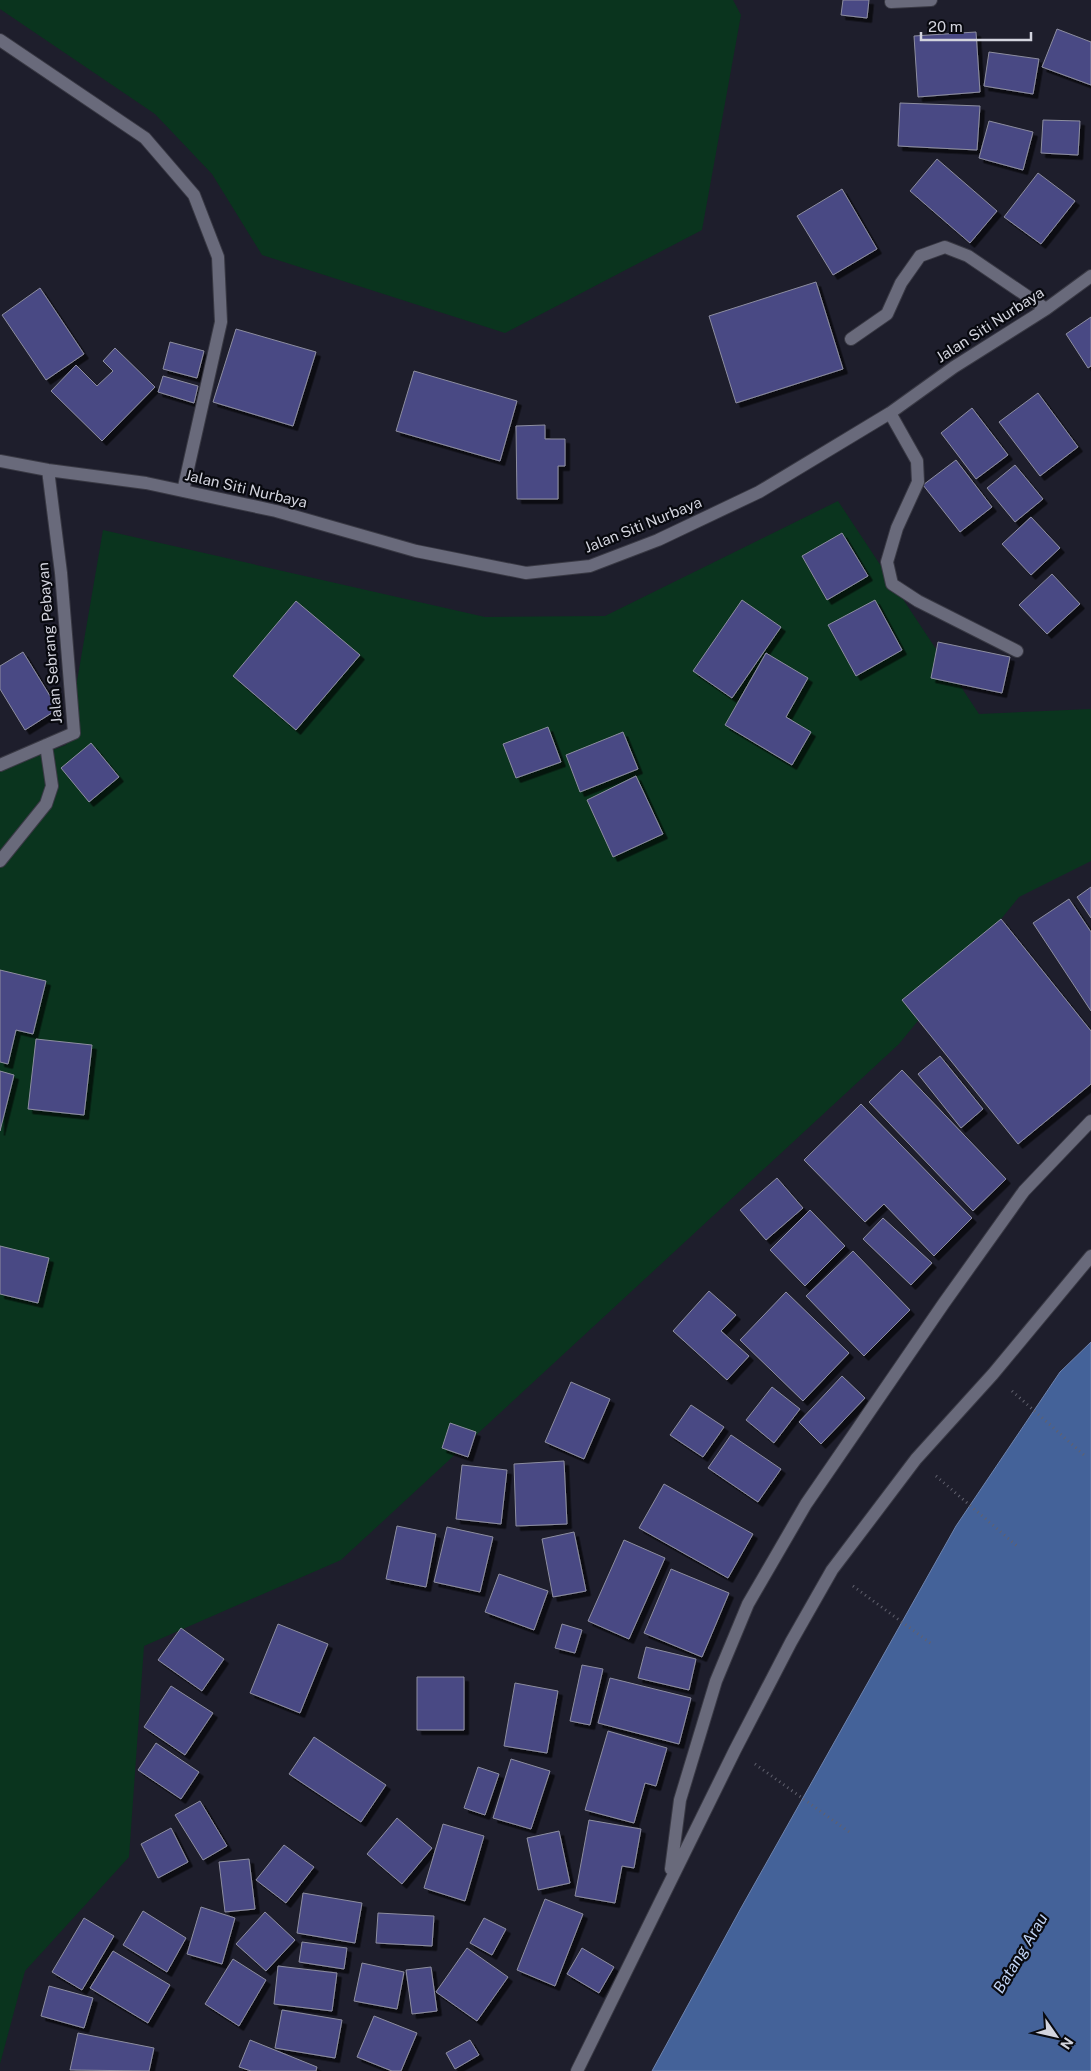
<svg xmlns="http://www.w3.org/2000/svg" width="1091" height="2071" viewBox="0 0 1091 2071" font-family="'Public Sans',sans-serif">
	<style>
		.green { fill: #0a341e }
		.water { fill: #446299; stroke: #6f84ae }
		.building { fill: #4a4984; stroke: #8d8ea0; filter: url(#shadow) }
		.lines { fill: none; stroke-linecap: round; stroke-linejoin: round }
		.minor-casing { stroke: #393944; stroke-width: 14 }
		.path { stroke: #61616e; stroke-width: 3; stroke-dasharray: 1 4; stroke-linecap: butt }
		.minor { stroke: #696a7b; stroke-width: 12 }
		.labels { text-anchor: middle; stroke-width: 4.5; stroke-linejoin: round; paint-order: stroke }
		.street-label { font-size: 15px; fill: #d3d4de; stroke: #08090f }
		.water-label { font-size: 16px; font-style: italic; fill: #c3d6f7; stroke: #08090f }
	</style>
	<defs>
		<filter id="shadow"><feDropShadow dx="4.5" dy="4.5" stdDeviation="0" flood-color="#0009"/></filter>
	</defs>
	<rect width="100%" height="100%" fill="#1e1e2c"/>
	<path class="green" d="M0,0H733L741,15L702,230L505,333L262,255L212,174L155,114L0,9Z
		M838,501L979,714L1091,709V861L1019,897L899,1044L341,1560L144,1646L129,1857L25,1971L0,2064V769L66,745L103,530L485,617L605,616Z"/>
	<path class="water" d="M1091,1342V2071H652L741,1908L956,1526L1060,1372Z"/>
	<path class="building" d="M843,0H869L867,18L841,15Z
		M1057,29L1091,42V85L1042,67Z
		M976,32L980,92L918,97L914,36Z
		M989,52L1039,59L1033,94L984,86Z
		M900,103L980,106L977,150L898,146Z
		M1043,120L1080,121L1078,155L1041,153Z
		M989,121L1033,132L1023,170L979,158Z
		M937,159L997,211L970,243L910,191Z
		M1038,173L1075,201L1041,244L1004,217Z
		M842,189L877,249L833,275L797,216Z
		M816,282L843,369L736,403L709,316Z
		M40,288L84,354L46,380L2,315Z
		M1091,317V366L1088,368L1066,334Z
		M236,329L316,352L293,426L213,402Z
		M170,342L204,351L197,378L163,369Z
		M115,348L155,387L102,441L51,391L76,365L97,386L113,371L103,361Z
		M414,371L517,401L500,461L396,431Z
		M163,376L198,386L194,403L158,392Z
		M1038,393L1078,447L1040,476L999,422Z
		M972,408L1008,455L976,479L941,433Z
		M545,425V439H565V466H558V499H517L516,426Z
		M956,460L992,507L960,532L923,485Z
		M1015,465L1043,499L1015,522L987,488Z
		M1031,517L1060,548L1031,575L1002,544Z
		M842,533L868,576L827,600L802,556Z
		M1052,574L1080,604L1047,634L1019,605Z
		M742,600L781,627L732,698L693,671Z
		M875,600L902,650L856,676L828,625Z
		M296,601L360,655L296,730L233,676Z
		M938,642L1010,657L1002,693L931,678Z
		M23,652L58,709L25,730L0,689V666Z
		M766,653L808,678L786,717L811,732L792,765L725,725Z
		M548,727L561,762L516,778L503,744Z
		M623,732L638,769L580,792L566,755Z
		M91,743L119,777L89,802L61,768Z
		M636,776L663,834L613,857L587,800Z
		M1091,887V918L1077,897Z
		M1069,899L1091,932V1011L1033,923Z
		M1001,919L1091,1031V1084L1018,1144L902,1000Z
		M0,970L46,981L33,1034L16,1030L8,1064L0,1062Z
		M36,1039L92,1045L84,1115L28,1109Z
		M940,1056L983,1109L961,1128L918,1074Z
		M902,1070L1006,1179L973,1211L869,1102Z
		M0,1071L14,1075L0,1131Z
		M861,1104L972,1218L934,1256L884,1204L865,1222L804,1160Z
		M777,1178L803,1208L766,1240L740,1210Z
		M810,1210L845,1246L805,1286L770,1250Z
		M883,1218L932,1263L911,1285L863,1239Z
		M0,1246L49,1258L38,1303L0,1294Z
		M853,1251L910,1310L864,1356L806,1296Z
		M709,1291L736,1315L721,1331L749,1356L727,1380L673,1331Z
		M786,1292L849,1353L803,1401L740,1340Z
		M842,1376L865,1398L821,1444L799,1422Z
		M571,1382L610,1399L584,1459L545,1442Z
		M772,1387L800,1409L774,1443L746,1420Z
		M691,1405L724,1427L703,1457L670,1435Z
		M450,1423L476,1432L468,1457L442,1448Z
		M731,1435L781,1469L758,1502L708,1468Z
		M564,1461L567,1524L516,1526L514,1464Z
		M462,1465L507,1470L501,1524L456,1519Z
		M664,1484L753,1534L728,1578L639,1528Z
		M397,1526L436,1534L426,1587L386,1579Z
		M447,1527L493,1537L480,1592L434,1582Z
		M574,1532L586,1591L553,1597L542,1539Z
		M624,1540L665,1558L629,1639L588,1621Z
		M671,1569L729,1593L702,1657L644,1633Z
		M499,1574L548,1591L534,1630L485,1612Z
		M278,1624L328,1644L300,1713L250,1693Z
		M562,1624L582,1630L575,1653L555,1648Z
		M181,1628L224,1659L202,1691L158,1660Z
		M646,1647L696,1659L689,1690L638,1678Z
		M582,1665L603,1669L590,1725L570,1721Z
		M417,1677H464V1730H417Z
		M610,1678L691,1698L679,1744L598,1723Z
		M515,1683L558,1691L547,1753L504,1746Z
		M171,1686L213,1713L185,1755L144,1727Z
		M608,1731L667,1748L656,1786L645,1783L634,1823L585,1810Z
		M314,1737L386,1785L361,1822L289,1774Z
		M156,1743L199,1772L181,1799L138,1770Z
		M511,1759L550,1771L531,1829L493,1818Z
		M478,1767L499,1774L485,1815L464,1808Z
		M200,1801L227,1846L203,1860L175,1815Z
		M397,1818L432,1848L402,1884L367,1854Z
		M589,1820L641,1829L634,1868L622,1866L615,1903L575,1896Z
		M443,1824L484,1836L465,1901L424,1888Z
		M171,1828L188,1862L158,1878L141,1844Z
		M559,1831L570,1883L538,1890L527,1838Z
		M284,1845L314,1867L286,1903L256,1880Z
		M249,1859L255,1909L225,1912L219,1862Z
		M303,1893L362,1903L355,1943L297,1933Z
		M545,1899L583,1914L555,1986L517,1970Z
		M201,1907L235,1918L222,1964L187,1954Z
		M143,1911L186,1938L167,1972L123,1945Z
		M265,1912L295,1940L266,1971L236,1944Z
		M378,1913L434,1916L432,1946L376,1943Z
		M84,1918L114,1936L82,1990L52,1972Z
		M484,1918L506,1929L492,1955L470,1943Z
		M302,1942L347,1948L344,1969L299,1962Z
		M467,1948L508,1977L477,2021L436,1992Z
		M582,1948L614,1967L599,1993L567,1974Z
		M113,1951L170,1985L148,2023L90,1988Z
		M233,1959L266,1980L239,2026L205,2004Z
		M362,1963L404,1972L397,2009L354,2001Z
		M278,1966L337,1973L332,2011L274,2004Z
		M431,1967L437,2011L412,2014L406,1970Z
		M49,1986L93,1998L84,2028L41,2016Z
		M282,2010L342,2020L335,2058L275,2048Z
		M374,2016L417,2033L401,2071H392L357,2057Z
		M78,2033L154,2048L149,2071L70,2070Z
		M250,2040L317,2067L316,2071H251L239,2067Z
		M470,2040L479,2055L455,2069L446,2053Z"/>
	<g class="lines">
		<defs>
			<path id="minor" d="M891,2L931,0
				M0,40L145,138L194,195L218,257L221,322L183,491
				M851,339L887,314L901,283L920,256L945,247L968,256L1046,309
				M890,413L917,461L918,482L897,528L887,562L892,584L918,601L1017,651
				M0,461L48,470L146,483L276,511L416,551L526,573L590,566L658,540L759,492L890,413L954,367L1046,309L1091,276
				M0,765L74,733L61,573L48,470
				M0,861L46,804L52,786L46,745
				M671,1869L680,1800L716,1681L748,1604L806,1504L944,1303L1024,1191L1091,1121
				M577,2071L735,1750L791,1642L832,1570L916,1459L993,1374L1091,1256"/>
		</defs>
		<use href="#minor" class="minor-casing"/>
		<path class="path" d="M1012,1391L1084,1455
			M936,1476L1017,1546
			M853,1586L933,1645
			M755,1764L852,1834"/>
		<use href="#minor" class="minor"/>
	</g>
	<g class="labels">
		<g class="street-label">
			<text transform="translate(990 325) rotate(-33)" y="5">Jalan Siti Nurbaya</text>
			<text transform="translate(246 489) rotate(13)" y="5">Jalan Siti Nurbaya</text>
			<text transform="translate(643 525) rotate(-22)" y="5">Jalan Siti Nurbaya</text>
			<text transform="translate(50 643) rotate(-95)" y="5">Jalan Sebrang Pebayan</text>
		</g>
		<g class="water-label">
			<text transform="translate(1020 1953) rotate(-59)" y="6">Batang Arau</text>
		</g>
	</g>
	<g transform="translate(1056 2036) rotate(124)" stroke="#08090f" stroke-width="4" paint-order="stroke">
	<path d="M0-4L9 19L0 12L-9 19Z" fill="#d3d4de"/>
	<text y="-8" font-size="14" font-weight="bold" text-anchor="middle" fill="#d3d4de">N</text>
	</g>
	<path d="M921 32v8h110v-8" fill="none" stroke="#d3d4de" stroke-width="2.5"/>
	<text x="928" y="32" font-size="15" fill="#d3d4de" stroke="#08090f" stroke-width="4" paint-order="stroke">20 m</text>
</svg>
